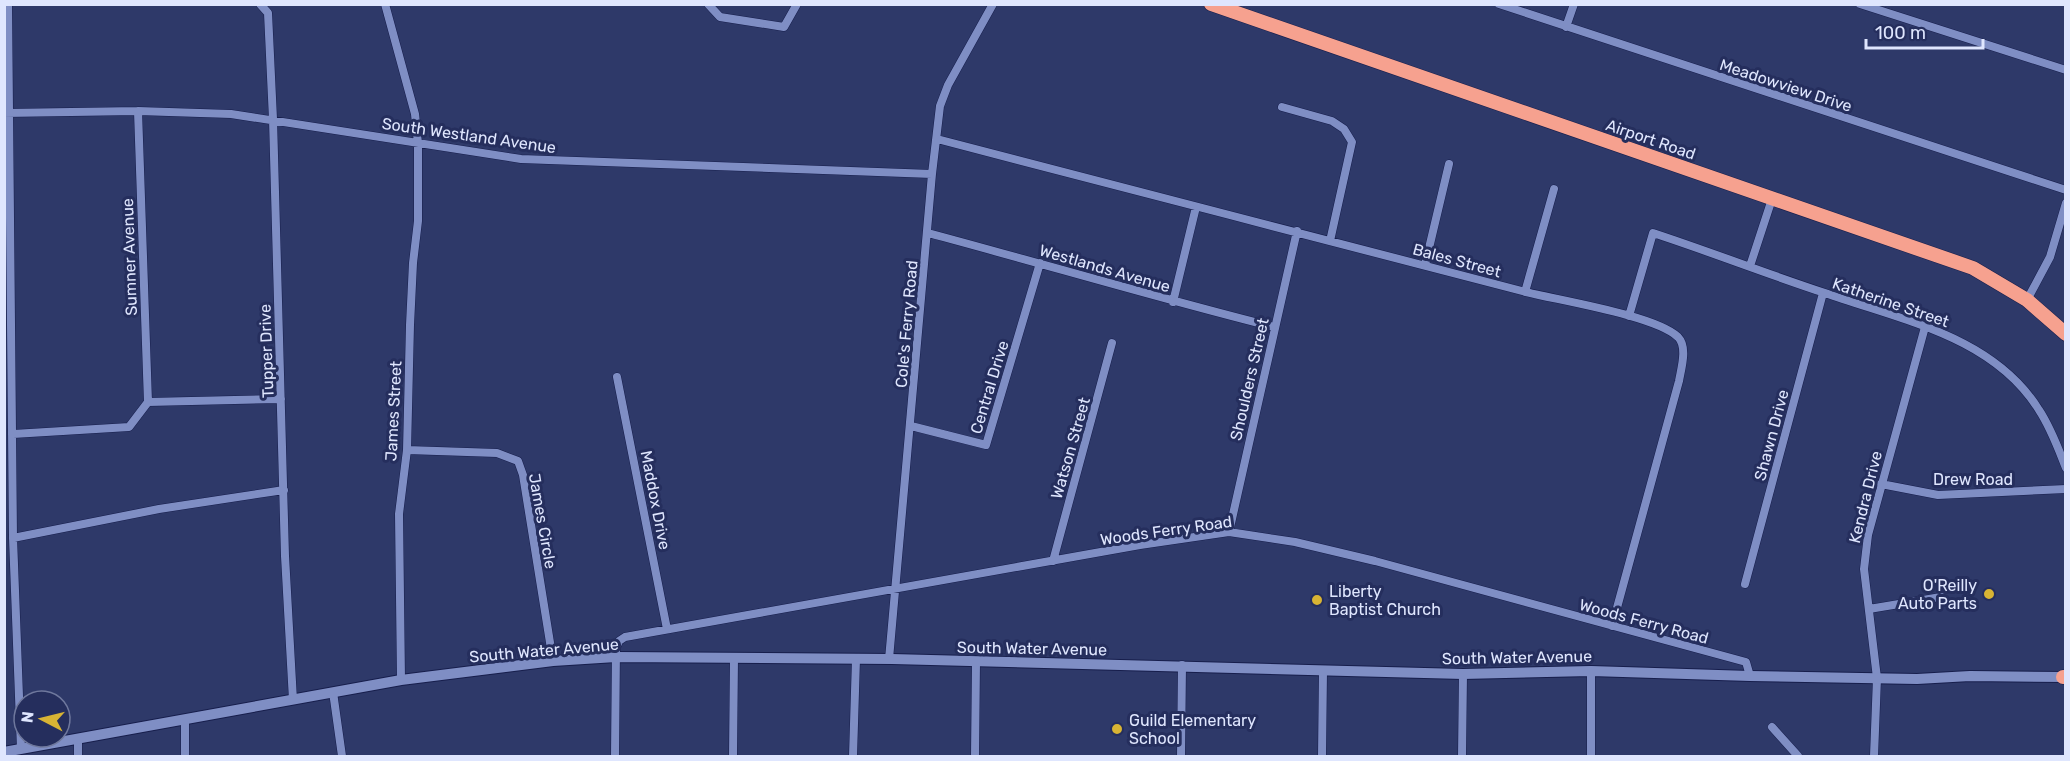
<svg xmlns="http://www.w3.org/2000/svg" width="2070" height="761" viewBox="0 0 2070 761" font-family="Rubik,sans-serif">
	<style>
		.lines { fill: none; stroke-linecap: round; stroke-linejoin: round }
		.street-casing { stroke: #171e4c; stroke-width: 9 }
		.secondary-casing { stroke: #171e4c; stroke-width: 12 }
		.highway-casing { stroke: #171e4c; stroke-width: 15 }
		.street { stroke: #7f8ec4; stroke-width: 8 }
		.secondary { stroke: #7f8ec4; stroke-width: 10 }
		.highway { stroke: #f6a18f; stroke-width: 14 }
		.poi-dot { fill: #d8b434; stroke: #252e5d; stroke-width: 2 }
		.labels { text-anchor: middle; stroke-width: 6; stroke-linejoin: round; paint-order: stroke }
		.street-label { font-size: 16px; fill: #dfe6fe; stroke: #252e5d }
		.poi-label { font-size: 16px; fill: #dfe6fe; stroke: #252e5d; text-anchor: start }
	</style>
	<rect width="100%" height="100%" fill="#2e3969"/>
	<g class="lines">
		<defs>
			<path id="street" d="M8,4L13,538L21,749
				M260,4L268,13L273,119L285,556L293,700
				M385,4L415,114L418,143V221L413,263L410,325L407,450L399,514L401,680
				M708,4L720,17L784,27L797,4
				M1499,4L2066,190
				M1860,4L2066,70
				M1566,27L1574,4
				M1282,107L1332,121L1344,129L1352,142L1330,241
				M138,111L148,402
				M4,113L138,111L231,114L521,159L932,174
				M937,139C1132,190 1327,240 1522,291C1556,300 1655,315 1678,337C1688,347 1681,369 1679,381L1612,626
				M928,233C1044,264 1158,298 1274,327
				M1425,265L1449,164
				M1750,266L1772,199
				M1525,292L1554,189
				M2027,300L2050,257L2066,203
				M1173,302L1196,207
				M1629,316L1653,233C1711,252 1767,274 1825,293C1901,320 1993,336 2039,410C2051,428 2058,448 2066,468
				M617,377L667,629
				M148,402L281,399
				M911,426L986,445L1040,263
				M13,434L129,427L148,402
				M407,450L497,453L518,461L523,475L553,661
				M1881,484L1938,495L2066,489
				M1229,532L1297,231
				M13,538L159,509L284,490
				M1053,561L1112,343
				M1745,584L1823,293
				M1869,609L1941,597
				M889,659L932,174L940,106L948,85L993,4
				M333,692L342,756
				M185,720V756
				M1772,727L1798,756
				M78,756V738
				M615,756L616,648L619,641L625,637L1140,545L1229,532L1295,542L1375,561L1746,662L1750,676
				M733,756L734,658
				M853,756L856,659
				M975,756L976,662
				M1181,756L1182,665
				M1322,756L1323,671
				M1462,756L1463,674
				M1591,756V671
				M1874,756L1877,678L1864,569L1868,535L1925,327"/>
			<path id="secondary" d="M4,752L401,680L553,661L616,657L892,659L1463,674L1591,671L1750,676L1917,679L1970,676L2066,677"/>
			<path id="highway" d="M1211,4L1973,268L2027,300L2066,334
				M2063,677H2066"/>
		</defs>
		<use href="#street" class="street-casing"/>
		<use href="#secondary" class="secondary-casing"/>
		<use href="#highway" class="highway-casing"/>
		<use href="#street" class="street"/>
		<use href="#secondary" class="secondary"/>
		<use href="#highway" class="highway"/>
	</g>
	<g class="poi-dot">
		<circle cx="1989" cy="594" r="6"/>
		<circle cx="1317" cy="600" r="6"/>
		<circle cx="1117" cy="729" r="6"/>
	</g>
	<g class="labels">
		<g class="street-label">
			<text transform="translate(1786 85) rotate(18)" y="6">Meadowview Drive</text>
			<text transform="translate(469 135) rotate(8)" y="6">South Westland Avenue</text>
			<text transform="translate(1651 139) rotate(19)" y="6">Airport Road</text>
			<text transform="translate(129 257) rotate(-92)" y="6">Sumner Avenue</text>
			<text transform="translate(1457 260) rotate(15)" y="6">Bales Street</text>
			<text transform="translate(1105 268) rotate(16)" y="6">Westlands Avenue</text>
			<text transform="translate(1891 302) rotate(19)" y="6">Katherine Street</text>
			<text transform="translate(906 324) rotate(-85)" y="6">Cole's Ferry Road</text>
			<text transform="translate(266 351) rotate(-92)" y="6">Tupper Drive</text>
			<text transform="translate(1249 379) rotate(-77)" y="6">Shoulders Street</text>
			<text transform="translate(989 387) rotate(-73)" y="6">Central Drive</text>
			<text transform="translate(393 411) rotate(-87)" y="6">James Street</text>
			<text transform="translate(1771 435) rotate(-75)" y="6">Shawn Drive</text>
			<text transform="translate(1070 448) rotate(-74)" y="6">Watson Street</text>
			<text x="1973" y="485">Drew Road</text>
			<text transform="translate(1865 497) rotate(-76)" y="6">Kendra Drive</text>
			<text transform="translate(656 500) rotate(79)" y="6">Maddox Drive</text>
			<text transform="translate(543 521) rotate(80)" y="6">James Circle</text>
			<text transform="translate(1166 530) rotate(-8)" y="6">Woods Ferry Road</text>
			<text transform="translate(1644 621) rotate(15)" y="6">Woods Ferry Road</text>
			<text transform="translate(1032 648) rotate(1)" y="6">South Water Avenue</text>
			<text transform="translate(544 650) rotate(-5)" y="6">South Water Avenue</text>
			<text transform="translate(1517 657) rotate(-1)" y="6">South Water Avenue</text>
		</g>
		<g class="poi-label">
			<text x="1977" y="591" text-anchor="end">O'Reilly<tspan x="1977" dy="18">Auto Parts</tspan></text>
			<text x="1329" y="597">Liberty<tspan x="1329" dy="18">Baptist Church</tspan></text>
			<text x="1129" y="726">Guild Elementary<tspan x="1129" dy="18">School</tspan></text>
		</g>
	</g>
	<rect width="2070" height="761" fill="none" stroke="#dfe6fe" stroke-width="12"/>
	<g transform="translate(42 719) rotate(277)"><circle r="28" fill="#252e5d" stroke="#6f789d" stroke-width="1.5"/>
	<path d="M0-4.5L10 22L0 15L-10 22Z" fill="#d8b434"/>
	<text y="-9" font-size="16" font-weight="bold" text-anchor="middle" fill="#dfe6fe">N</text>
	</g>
	<path d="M1866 39v9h117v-9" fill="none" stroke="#dfe6fe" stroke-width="3"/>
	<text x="1875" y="39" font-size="18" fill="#dfe6fe" stroke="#252e5d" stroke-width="4.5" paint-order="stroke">100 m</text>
</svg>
